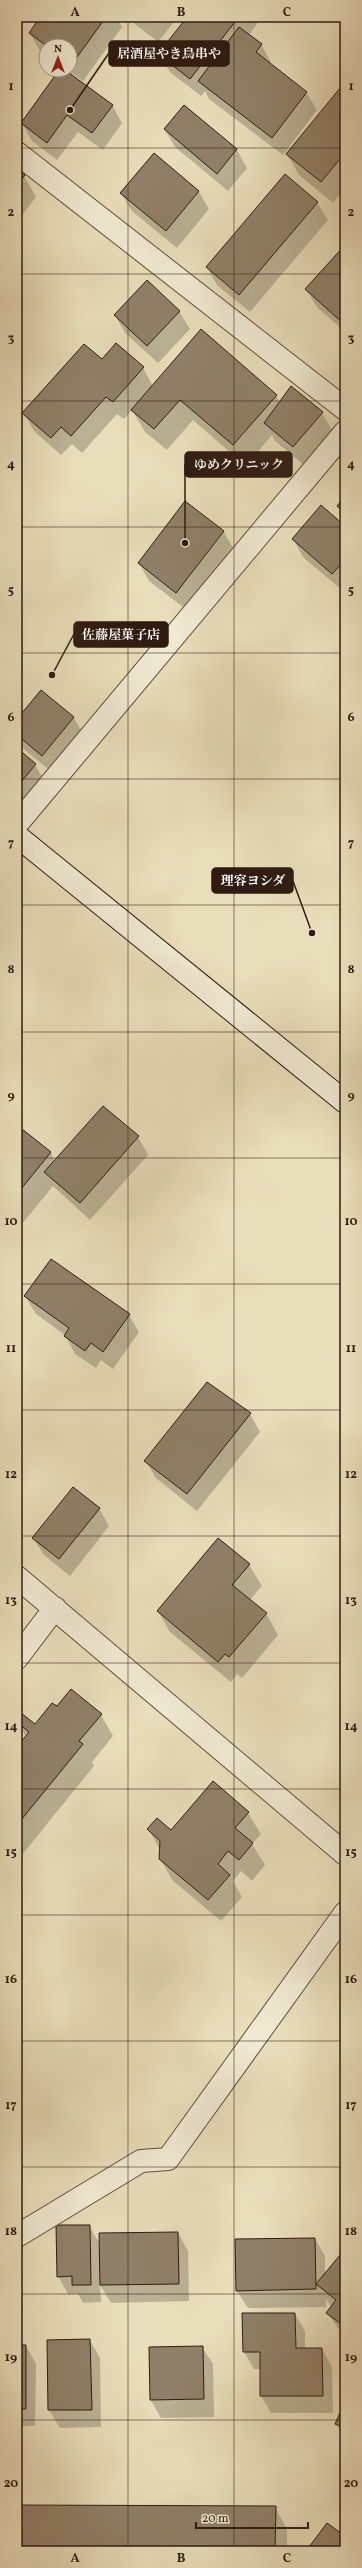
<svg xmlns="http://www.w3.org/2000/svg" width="362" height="2568" viewBox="0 0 362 2568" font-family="Vollkorn,'Noto Serif JP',serif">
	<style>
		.shadow { fill: #0003 }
		.building { fill: #908069; stroke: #2f1b11 }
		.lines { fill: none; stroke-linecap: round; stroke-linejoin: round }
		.street-casing { stroke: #5e4c3c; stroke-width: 24 }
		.secondary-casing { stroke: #2f1b11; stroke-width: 24 }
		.street { stroke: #f1ead3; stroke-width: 22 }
		.secondary { stroke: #f1ead3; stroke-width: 22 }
		.grid { fill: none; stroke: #2f1b11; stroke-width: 1; stroke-opacity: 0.55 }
		.leader { fill: none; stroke: #2f1b11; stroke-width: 1.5 }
		.callout-dot { fill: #2f1b11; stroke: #f1ead3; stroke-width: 1.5 }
		.callout { fill: #2f1b11; stroke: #2f1b11; stroke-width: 1.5 }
		.callout-label { font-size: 13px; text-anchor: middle; font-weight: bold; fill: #fff }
		.neatline { fill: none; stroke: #2f1b11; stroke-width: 1.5 }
		.grid-label { font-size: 13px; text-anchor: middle; font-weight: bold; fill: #2f1b11 }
	</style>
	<rect width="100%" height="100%" fill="#e9debb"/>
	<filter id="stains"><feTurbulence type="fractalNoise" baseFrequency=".005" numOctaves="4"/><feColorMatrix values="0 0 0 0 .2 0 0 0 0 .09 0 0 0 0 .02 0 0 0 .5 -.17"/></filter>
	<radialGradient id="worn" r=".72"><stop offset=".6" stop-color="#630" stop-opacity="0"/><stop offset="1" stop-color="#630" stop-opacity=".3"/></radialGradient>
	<path class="shadow" d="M42,17H116L122,27L83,81L67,70H70V46H46V55L40,51L30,33Z
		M126,17H178L158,42Z
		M188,17H262L249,35L261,44L271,62L270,64L306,92L317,110L283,155L209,99L205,91L201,96L170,72L159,54Z
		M61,70L112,105L122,123L103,150L78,132L57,160L32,141L22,123Z
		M345,84V189L333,203L299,175L287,154Z
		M184,107L237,150L247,168L228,191L175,147L165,130Z
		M154,154L199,192L209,209L177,248L132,211L121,193Z
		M17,171L24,176L36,197L17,222Z
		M317,202L328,220L250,312L217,285L207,267Z
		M345,247V332L317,307L306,289Z
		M179,311L190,329L158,363L125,333L115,315Z
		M102,360L143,368L153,386L276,395L280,403L322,413L332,430L304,465L275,441L272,435L246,466L193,420L167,450L145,432L132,410L124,419L117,414L82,453L72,444L61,455L34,431L24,413Z
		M345,498V518L338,506Z
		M345,527V589L343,591L303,557L293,539Z
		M223,531L234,549L187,610L149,581L139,563Z
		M42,691L74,718L84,735L53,773L20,746L17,740V720Z
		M17,750L35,765L46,783L17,811Z
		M17,1126L51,1153L55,1162L138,1137L148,1155L90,1220L53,1186L21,1225L17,1222Z
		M25,1296L129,1315L139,1332L113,1369L101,1360L96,1368L75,1354L65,1335L36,1314Z
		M250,1414L260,1432L197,1511L156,1478L146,1461Z
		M99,1508L109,1526L70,1576L44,1555L33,1538Z
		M218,1539L249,1565L262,1586L250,1600L266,1613L278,1635L242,1678L237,1674L231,1682L170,1632L158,1611Z
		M57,1708L101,1715L113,1736L92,1762L94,1766L17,1861V1749L26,1738L17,1719L35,1725Z
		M213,1782L248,1813L261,1834L252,1844L265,1865L252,1881L241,1871L233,1881L242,1897L221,1921L172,1880L160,1858V1850L149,1830L171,1832Z
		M89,2226L100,2244L178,2233L188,2251L189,2301L111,2303L100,2285L101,2302L83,2303L78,2294H68L58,2276Z
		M315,2239L325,2256V2275L345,2250V2339L328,2313L332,2308L326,2299V2307L248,2308L237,2291Z
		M295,2314L305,2331V2349H322L332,2367L333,2413H271L261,2396V2369H254L244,2352Z
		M90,2340L100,2358L101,2427L60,2428L49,2410Z
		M17,2346H26L36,2364L35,2426H17Z
		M202,2347L213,2364L214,2417L161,2418L151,2400L150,2348Z
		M345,2404V2439L336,2424Z
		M17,2506L275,2507L287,2529V2551H17Z"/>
	<path class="building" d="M40,17H106L72,64L70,63V46H47L29,33Z
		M187,17H239L190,79L158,54Z
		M239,27L262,44L256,52L307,92L272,138L198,81Z
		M59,70H65L113,105L92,133L67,115L47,143L21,123Z
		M345,82V153L321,182L286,154Z
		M184,105L237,149L217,174L164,129Z
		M154,153L199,191L166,231L120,193Z
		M17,169L25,175L17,185Z
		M285,174L318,202L239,295L206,267Z
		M345,245V325L305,289Z
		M147,280L180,311L147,346L114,315Z
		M201,329L277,395L233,445L180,400L154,429L131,410Z
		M116,343L144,367L113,402L106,397L71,436L61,427L51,438L22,413L84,344L102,359Z
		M291,386L323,412L293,447L264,423Z
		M345,496V513L337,506Z
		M185,501L224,531L176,593L138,563Z
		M321,505L345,526V560L332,574L292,539Z
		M41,690L74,717L42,756L17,735V719Z
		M17,748L36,764L17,787Z
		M103,1106L139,1136L80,1203L44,1172Z
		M17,1125L51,1152L17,1194Z
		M51,1259L130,1314L103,1352L91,1343L85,1351L64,1336L69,1328L24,1296Z
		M207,1382L251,1413L187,1494L144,1461Z
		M73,1487L100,1508L59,1559L32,1538Z
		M218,1538L250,1564L232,1585L267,1613L229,1657L225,1654L218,1662L157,1611Z
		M71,1689L102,1714L79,1741L83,1744L17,1825V1747L29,1732L17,1722V1717L21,1713L35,1724L52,1703L57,1706Z
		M213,1781L249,1812L235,1828L253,1843L239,1860L228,1851L218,1864L230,1875L208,1900L159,1859L160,1841L147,1829L157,1818L171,1830Z
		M56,2225H90L91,2285H72V2276L57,2277Z
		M178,2232L179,2284L100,2285L99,2233Z
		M315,2238L316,2289L236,2291L235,2239Z
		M345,2249V2327L326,2313L336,2300L316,2284Z
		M242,2313H295L296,2348H322L323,2396H260V2352H243Z
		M90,2339L92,2410H48L47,2340Z
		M17,2345H26V2409H17Z
		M203,2346L204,2399L150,2400L149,2347Z
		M345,2401V2428L335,2424Z
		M17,2505L276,2506L275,2551H17Z
		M327,2523L345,2536V2551H306Z"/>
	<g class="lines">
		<defs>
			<path id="street" d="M17,153L345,409
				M17,824L345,432
				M17,1577L345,1854
				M17,1658L55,1608
				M17,2236L141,2161L168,2159L345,1913"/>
			<path id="secondary" d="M17,836L345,1102"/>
		</defs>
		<use href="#street" class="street-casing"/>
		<use href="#secondary" class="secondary-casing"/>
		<use href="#street" class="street"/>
		<use href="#secondary" class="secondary"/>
	</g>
	<path class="grid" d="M128,17V2551M234,17V2551M17,148H345M17,274H345M17,401H345M17,527H345M17,653H345M17,779H345M17,905H345M17,1032H345M17,1158H345M17,1284H345M17,1410H345M17,1536H345M17,1663H345M17,1789H345M17,1915H345M17,2041H345M17,2167H345M17,2294H345M17,2420H345"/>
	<path class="leader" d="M70 110L109 53M185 543L185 464M52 675L74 634M312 933L293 881"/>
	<g class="callout-dot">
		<circle cx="70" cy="110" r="4"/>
		<circle cx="185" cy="543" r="4"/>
		<circle cx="52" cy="675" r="4"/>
		<circle cx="312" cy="933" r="4"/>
	</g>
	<g class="callout">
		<rect x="109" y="41" width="120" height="25" rx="4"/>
		<rect x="185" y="452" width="107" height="25" rx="4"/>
		<rect x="74" y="622" width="94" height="25" rx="4"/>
		<rect x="212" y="868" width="81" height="25" rx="4"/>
	</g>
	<g class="callout-label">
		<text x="169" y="58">居酒屋やき鳥串や</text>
		<text x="239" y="469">ゆめクリニック</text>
		<text x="121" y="639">佐藤屋菓子店</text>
		<text x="253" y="885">理容ヨシダ</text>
	</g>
	<rect width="362" height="2568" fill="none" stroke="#e9debb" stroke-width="44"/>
	<g transform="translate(58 58)"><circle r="19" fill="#f1ead3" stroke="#a39785"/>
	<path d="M0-3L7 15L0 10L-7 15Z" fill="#8f2418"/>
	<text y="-6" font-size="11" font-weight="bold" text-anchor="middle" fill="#2f1b11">N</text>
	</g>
	<path d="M196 2522v6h112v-6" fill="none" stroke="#2f1b11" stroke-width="2"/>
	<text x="202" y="2522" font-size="12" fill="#2f1b11" stroke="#f1ead3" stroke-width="3" paint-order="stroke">20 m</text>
	<rect x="22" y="22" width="318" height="2524" class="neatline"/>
	<g class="grid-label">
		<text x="75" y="16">A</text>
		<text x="181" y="16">B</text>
		<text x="287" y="16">C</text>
		<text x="11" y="90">1</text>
		<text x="351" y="90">1</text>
		<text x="11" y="216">2</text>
		<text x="351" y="216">2</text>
		<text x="11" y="342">3</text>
		<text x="351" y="342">3</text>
		<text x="11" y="468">4</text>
		<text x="351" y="468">4</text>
		<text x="11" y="594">5</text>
		<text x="351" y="594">5</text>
		<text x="11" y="721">6</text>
		<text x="351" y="721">6</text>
		<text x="11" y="847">7</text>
		<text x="351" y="847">7</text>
		<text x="11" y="973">8</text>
		<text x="351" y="973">8</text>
		<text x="11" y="1099">9</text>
		<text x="351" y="1099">9</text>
		<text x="11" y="1225">10</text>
		<text x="351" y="1225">10</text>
		<text x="11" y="1352">11</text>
		<text x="351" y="1352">11</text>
		<text x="11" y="1478">12</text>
		<text x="351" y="1478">12</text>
		<text x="11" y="1604">13</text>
		<text x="351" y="1604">13</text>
		<text x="11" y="1730">14</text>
		<text x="351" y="1730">14</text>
		<text x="11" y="1856">15</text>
		<text x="351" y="1856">15</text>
		<text x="11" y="1983">16</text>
		<text x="351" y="1983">16</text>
		<text x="11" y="2109">17</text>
		<text x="351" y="2109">17</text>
		<text x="11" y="2235">18</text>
		<text x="351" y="2235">18</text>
		<text x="11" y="2361">19</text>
		<text x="351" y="2361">19</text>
		<text x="11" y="2487">20</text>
		<text x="351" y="2487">20</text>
		<text x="75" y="2562">A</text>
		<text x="181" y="2562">B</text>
		<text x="287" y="2562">C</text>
	</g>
	<rect width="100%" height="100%" filter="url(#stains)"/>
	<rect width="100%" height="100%" fill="url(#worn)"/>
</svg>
